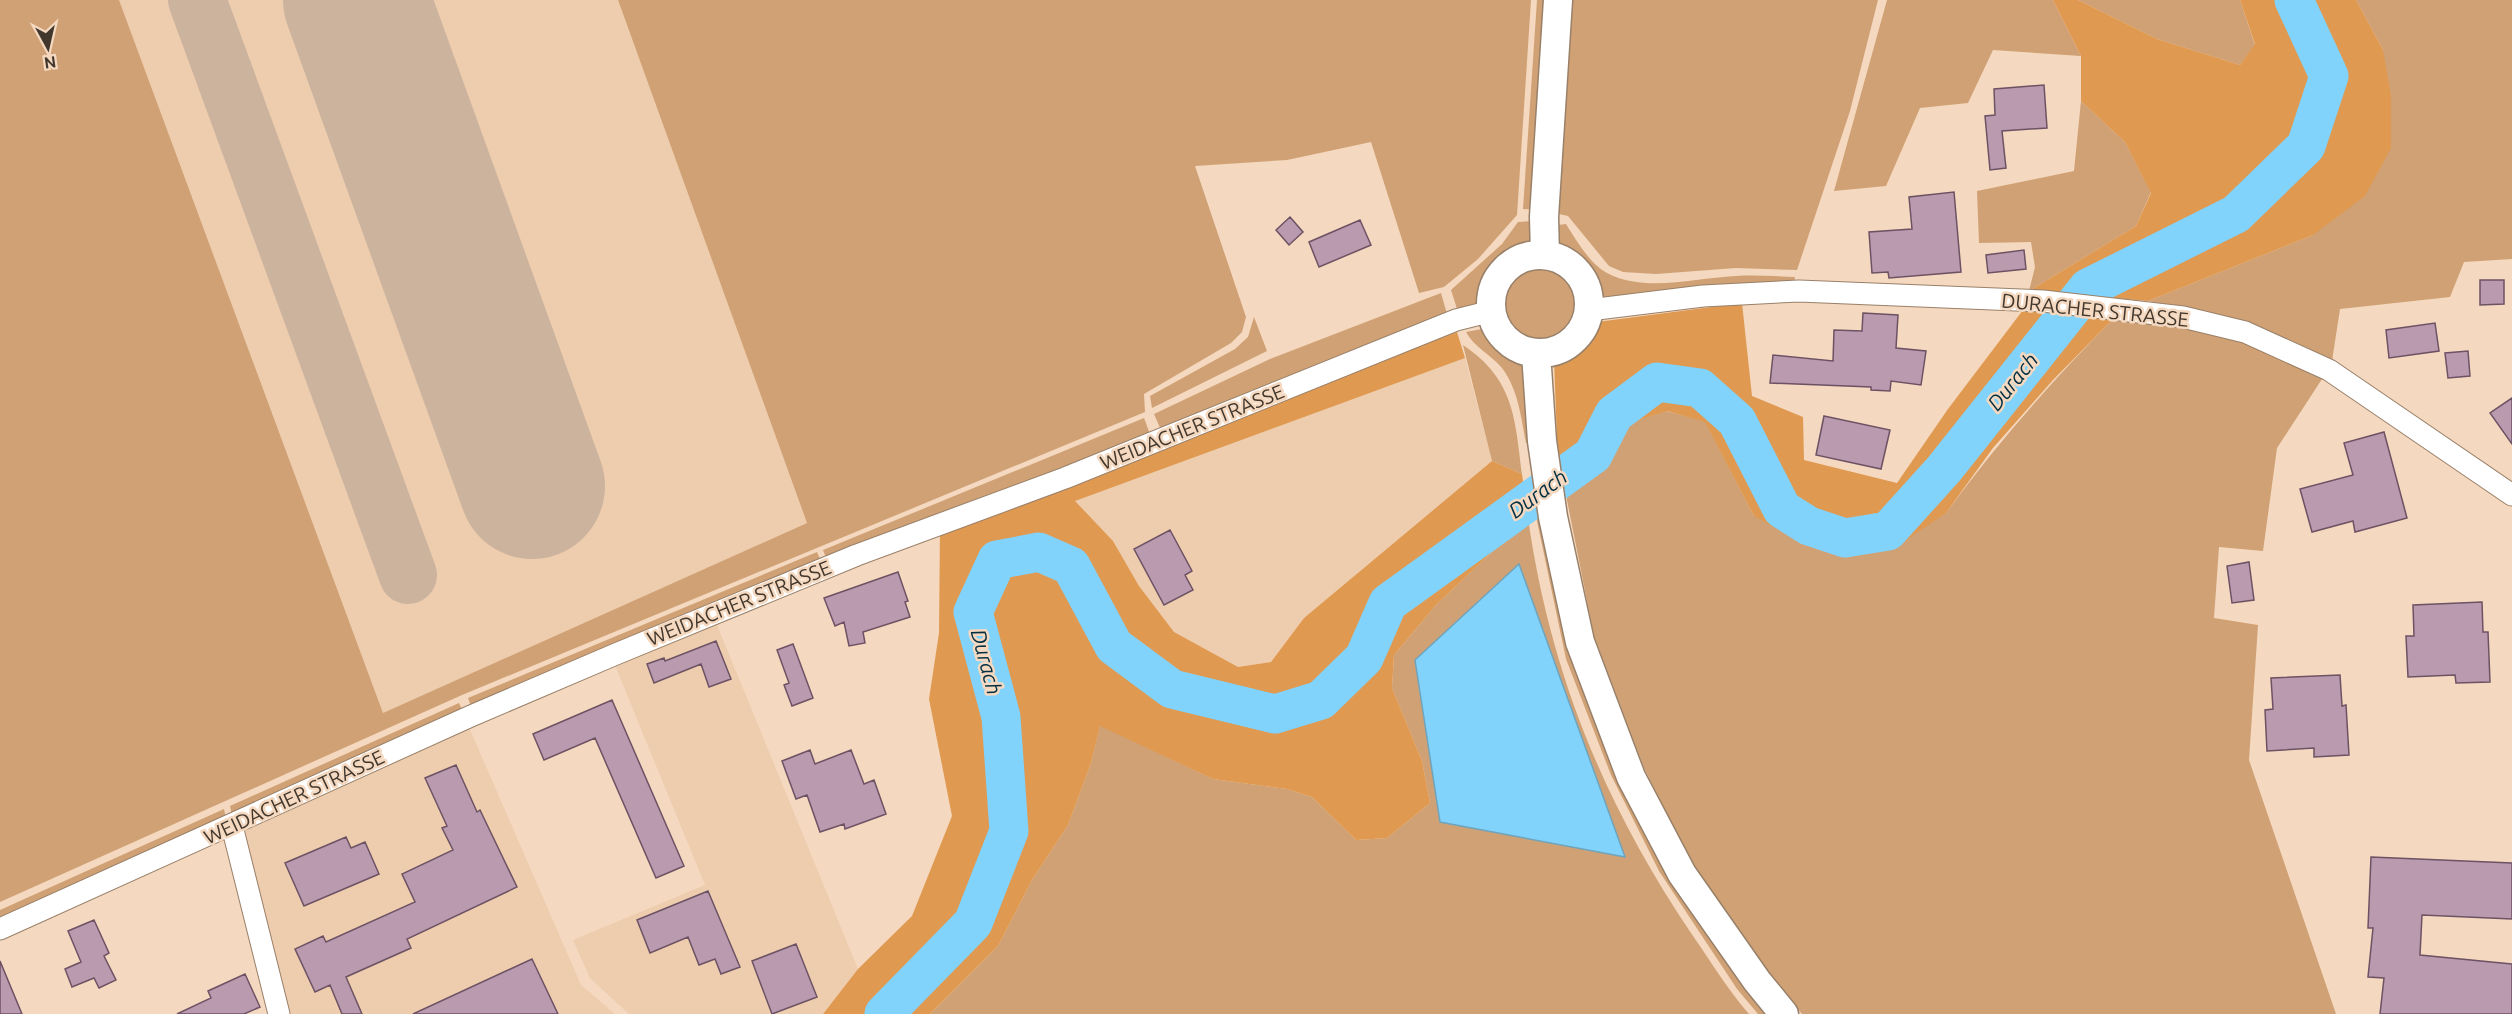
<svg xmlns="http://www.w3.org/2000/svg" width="2512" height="1014" viewBox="0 0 2512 1014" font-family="Ubuntu,sans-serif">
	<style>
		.built { fill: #eecdae }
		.green { fill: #d0a174 }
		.forest { fill: #df9951 }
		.water { fill: #82d3fb; stroke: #6fa4bd; stroke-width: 1.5 }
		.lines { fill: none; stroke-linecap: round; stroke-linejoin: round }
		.river { stroke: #82d3fb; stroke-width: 39 }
		.taxiway { stroke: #ccb39e; stroke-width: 58 }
		.runway { stroke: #ccb39e; stroke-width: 146 }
		.building { fill: #b99aae; stroke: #6d5264; stroke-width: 1.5 }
		.street-casing { stroke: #998069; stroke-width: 23 }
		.secondary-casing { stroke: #998069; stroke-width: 31 }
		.street { stroke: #fff; stroke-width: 21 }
		.secondary { stroke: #fff; stroke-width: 28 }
		.labels { text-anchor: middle; stroke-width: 5; stroke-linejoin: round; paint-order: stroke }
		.street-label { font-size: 20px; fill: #42372d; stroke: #f4d8bf }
		.water-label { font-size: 21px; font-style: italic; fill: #002f43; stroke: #f4d8bf }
	</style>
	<rect width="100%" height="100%" fill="#f4d8bf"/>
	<path class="built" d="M119,0H618L807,523L383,713Z
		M1465,358L1492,461L1304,618L1271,662L1238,667L1174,632L1139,586L1113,541L1074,501Z
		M715,620L858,969L823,1014H629L590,978L573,940L705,885L614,663Z
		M468,725L581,985L615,1014H285L239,830Z"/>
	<path class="green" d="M0,0H119L383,713L807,523L618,0H1531L1517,215L1478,259L1444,287L1419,293L1371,142L1287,160L1195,166L1246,317L1242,332L1231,343L1144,394L1145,412L462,695L0,902Z
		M1537,0H1549L1537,210L1523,209Z
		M1570,0H1878L1850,111L1797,270L1736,268L1656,274L1623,272L1609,266L1568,216L1559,214Z
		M1887,0H2053L2081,56L1993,50L1968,103L1920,108L1886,186L1834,191Z
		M2078,0H2240L2255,45L2240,65L2157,39Z
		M2356,0H2512V259L2464,262L2450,297L2340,309L2332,361L2184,308L2148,301L2313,235L2383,50Z
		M2081,101L2125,142L2151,192L2136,226L2029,291L2035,267L2031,242L1979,243L1977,191L2074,171Z
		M1533,221L1531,247C1499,255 1487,270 1482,304L1458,312L1451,290L1502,244L1518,222Z
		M1566,224C1576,240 1590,264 1607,273C1645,293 1695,278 1735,276C1755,275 1775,276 1795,277L1794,284L1703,287L1598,298C1593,274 1580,259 1558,250V225Z
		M1501 304a39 39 0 1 1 78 0a39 39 0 1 1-78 0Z
		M1441,293L1447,314L1161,430L1154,414L1270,359Z
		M1254,317L1267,351L1152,408L1150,396L1235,349L1248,337Z
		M2114,318L2181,325L2243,340L2324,376L2277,448L2263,551L2219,547L2214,618L2258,625L2249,760L2336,1014H1802L1768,972L1693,865L1644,768L1594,636L1563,480L1591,474L1623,425L1666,411L1705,421L1754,516L1946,513C1997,443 2053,380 2114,318Z
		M1487,328C1496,347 1505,355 1525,362L1531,443H1526C1521,417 1518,389 1502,368C1491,355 1474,347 1466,332Z
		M1463,345C1514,379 1515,418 1522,474L1492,461Z
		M1144,418L1150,434L827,560L823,550Z
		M1536,516H1541L1570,644L1772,1014H1758L1737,989L1659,871L1611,775L1566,659Z
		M1528,518C1550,672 1604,804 1691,933C1710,960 1727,989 1749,1014H930L998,946L1032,880L1068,825L1091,763L1100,725L1213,779L1287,789L1312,797L1356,840L1387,838L1430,803L1422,761L1392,688L1394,655L1435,606Z
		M817,552L821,561L472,709L468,698Z
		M459,703L463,712L232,816L230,806Z
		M224,809L226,819L0,921V910Z"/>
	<path class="forest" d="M2053,0H2078L2157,39L2240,65L2255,44L2240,0H2356L2383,50L2391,96V148L2365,196L2313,235L2148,301L2029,291L2136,226L2151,193L2125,142L2081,101V56Z
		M1742,303L1752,396L1803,417L1804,460L1897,483L1948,409L2023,310L2114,318L2053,380L1993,448L1946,513L1899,545L1853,554L1811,548L1754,516L1705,422L1667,411L1623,425L1591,474L1563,480L1557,439L1554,360C1576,354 1587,341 1597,322Z
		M1457,332L1465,358L1075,501L1113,541L1139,586L1174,632L1238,667L1271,662L1304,618L1492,461L1522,474L1528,518L1435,606L1394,655L1392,688L1422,761L1430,803L1387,838L1356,840L1312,797L1287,789L1213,779L1100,726L1091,763L1068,825L1032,880L998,946L930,1014H823L858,969L912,916L952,816L929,699L939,633L940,529Z"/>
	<path class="water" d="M1519,564L1625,857L1440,822L1415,660Z"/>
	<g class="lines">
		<path class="river" d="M884,1014L973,923L1009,831L1001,717L973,612L997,560L1039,552L1071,566L1114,646L1172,689L1275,714L1321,700L1364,658L1388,603L1593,455L1614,414L1657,382L1700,388L1737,421L1782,509L1809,526L1845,538L1888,531L1944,469L2088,288L2236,214L2306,146L2329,76L2294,0"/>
		<path class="taxiway" d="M197,0L408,575"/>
		<path class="runway" d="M356,0L532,486"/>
	</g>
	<path class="building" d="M2044,85L2047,128L2002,131L2006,168L1990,170L1985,116L1995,115L1994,89Z
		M1954,192L1961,272L1889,278L1888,272L1872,273L1869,232L1912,229L1909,197Z
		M1290,217L1303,232L1289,245L1276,230Z
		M1360,220L1371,245L1319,267L1309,242Z
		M2024,250L2026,269L1988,273L1986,255Z
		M2480,280H2504V304L2480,305Z
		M1863,313L1898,315L1896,348L1926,351L1921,385L1891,381L1890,391L1871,390V387L1770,383L1773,355L1833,361L1834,330L1862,331Z
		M2435,323L2439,351L2389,358L2386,330Z
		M2468,351L2470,376L2448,378L2445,353Z
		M2512,398V444L2490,413Z
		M1824,416L1890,430L1881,469L1816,455Z
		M2384,432L2407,518L2355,532L2353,521L2312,532L2300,489L2353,475L2344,443Z
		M1170,530L1192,571L1185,575L1193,590L1164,605L1134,549Z
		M2249,562L2254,600L2232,603L2227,566Z
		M898,572L908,601L905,602L910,617L863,632L865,643L849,646L844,622L835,626L824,598Z
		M2482,602L2483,632H2488L2490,682L2456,683L2455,675L2408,677L2406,636H2414L2413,605Z
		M716,641L731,679L709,687L701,664L654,683L647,664L664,658L665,661Z
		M793,644L813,698L792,706L784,685L789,683L777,650Z
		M2340,675L2342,706L2346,705L2349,755L2314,757V748L2267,751L2265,710L2273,709L2271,678Z
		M612,700L684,866L656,878L595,738L544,760L533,734Z
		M810,750L815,764L851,750L864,784L874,780L886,814L845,829L844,824L820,832L807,795L796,799L782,761Z
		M456,765L477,812L480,810L517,887L407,939L411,948L346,977L362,1014H342L330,985L315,992L295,949L323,936L326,942L415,902L402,874L453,850L442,828L447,826L425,778Z
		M346,837L351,848L365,842L379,874L304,906L285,863Z
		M2371,857L2512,863V919L2422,915L2420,955L2512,964V1014H2380L2384,978L2368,977L2373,928H2368Z
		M708,891L740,967L721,974L715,959L699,965L688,937L650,953L637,920Z
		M94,920L109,953L104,956L116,980L99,988L94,978L72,987L65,969L81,962L68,931Z
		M796,944L817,997L772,1014L752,961Z
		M532,959L558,1014H413Z
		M0,961L22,1014H0Z
		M245,974L260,1007L244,1014H177L211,998L208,991Z"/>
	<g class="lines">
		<defs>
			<path id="street" d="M1589,310L1703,296L1799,291L2043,301L2183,317L2245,332L2329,370L2512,495
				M232,826L279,1014
				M0,929L471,716L616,654L857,555L1065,478L1456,320L1492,311"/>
			<path id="secondary" d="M1545,255L1544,217L1558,0
				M1491 304a49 49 0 1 1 98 0a49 49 0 1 1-98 0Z
				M1536,353L1542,441L1553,517L1580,642L1631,777L1682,874L1757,981L1784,1014"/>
		</defs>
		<use href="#street" class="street-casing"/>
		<use href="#secondary" class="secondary-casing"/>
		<use href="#street" class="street"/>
		<use href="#secondary" class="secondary"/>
	</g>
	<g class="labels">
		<g class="street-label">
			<text transform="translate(2095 310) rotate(6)" y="7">DURACHER STRASSE</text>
			<text transform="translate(1192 427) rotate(-22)" y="7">WEIDACHER STRASSE</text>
			<text transform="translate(739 603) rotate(-22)" y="7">WEIDACHER STRASSE</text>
			<text transform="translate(294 797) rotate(-25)" y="7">WEIDACHER STRASSE</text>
		</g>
		<g class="water-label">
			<text transform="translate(2013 382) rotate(-51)" y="7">Durach</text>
			<text transform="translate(1538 494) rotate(-36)" y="7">Durach</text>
			<text transform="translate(986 662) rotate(75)" y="7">Durach</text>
		</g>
	</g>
	<g transform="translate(48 48) rotate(172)" stroke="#f4d8bf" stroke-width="4.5" paint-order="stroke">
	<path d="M0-4.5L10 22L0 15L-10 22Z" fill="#42372d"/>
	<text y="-9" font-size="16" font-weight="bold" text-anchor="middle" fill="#42372d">N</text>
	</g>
</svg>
